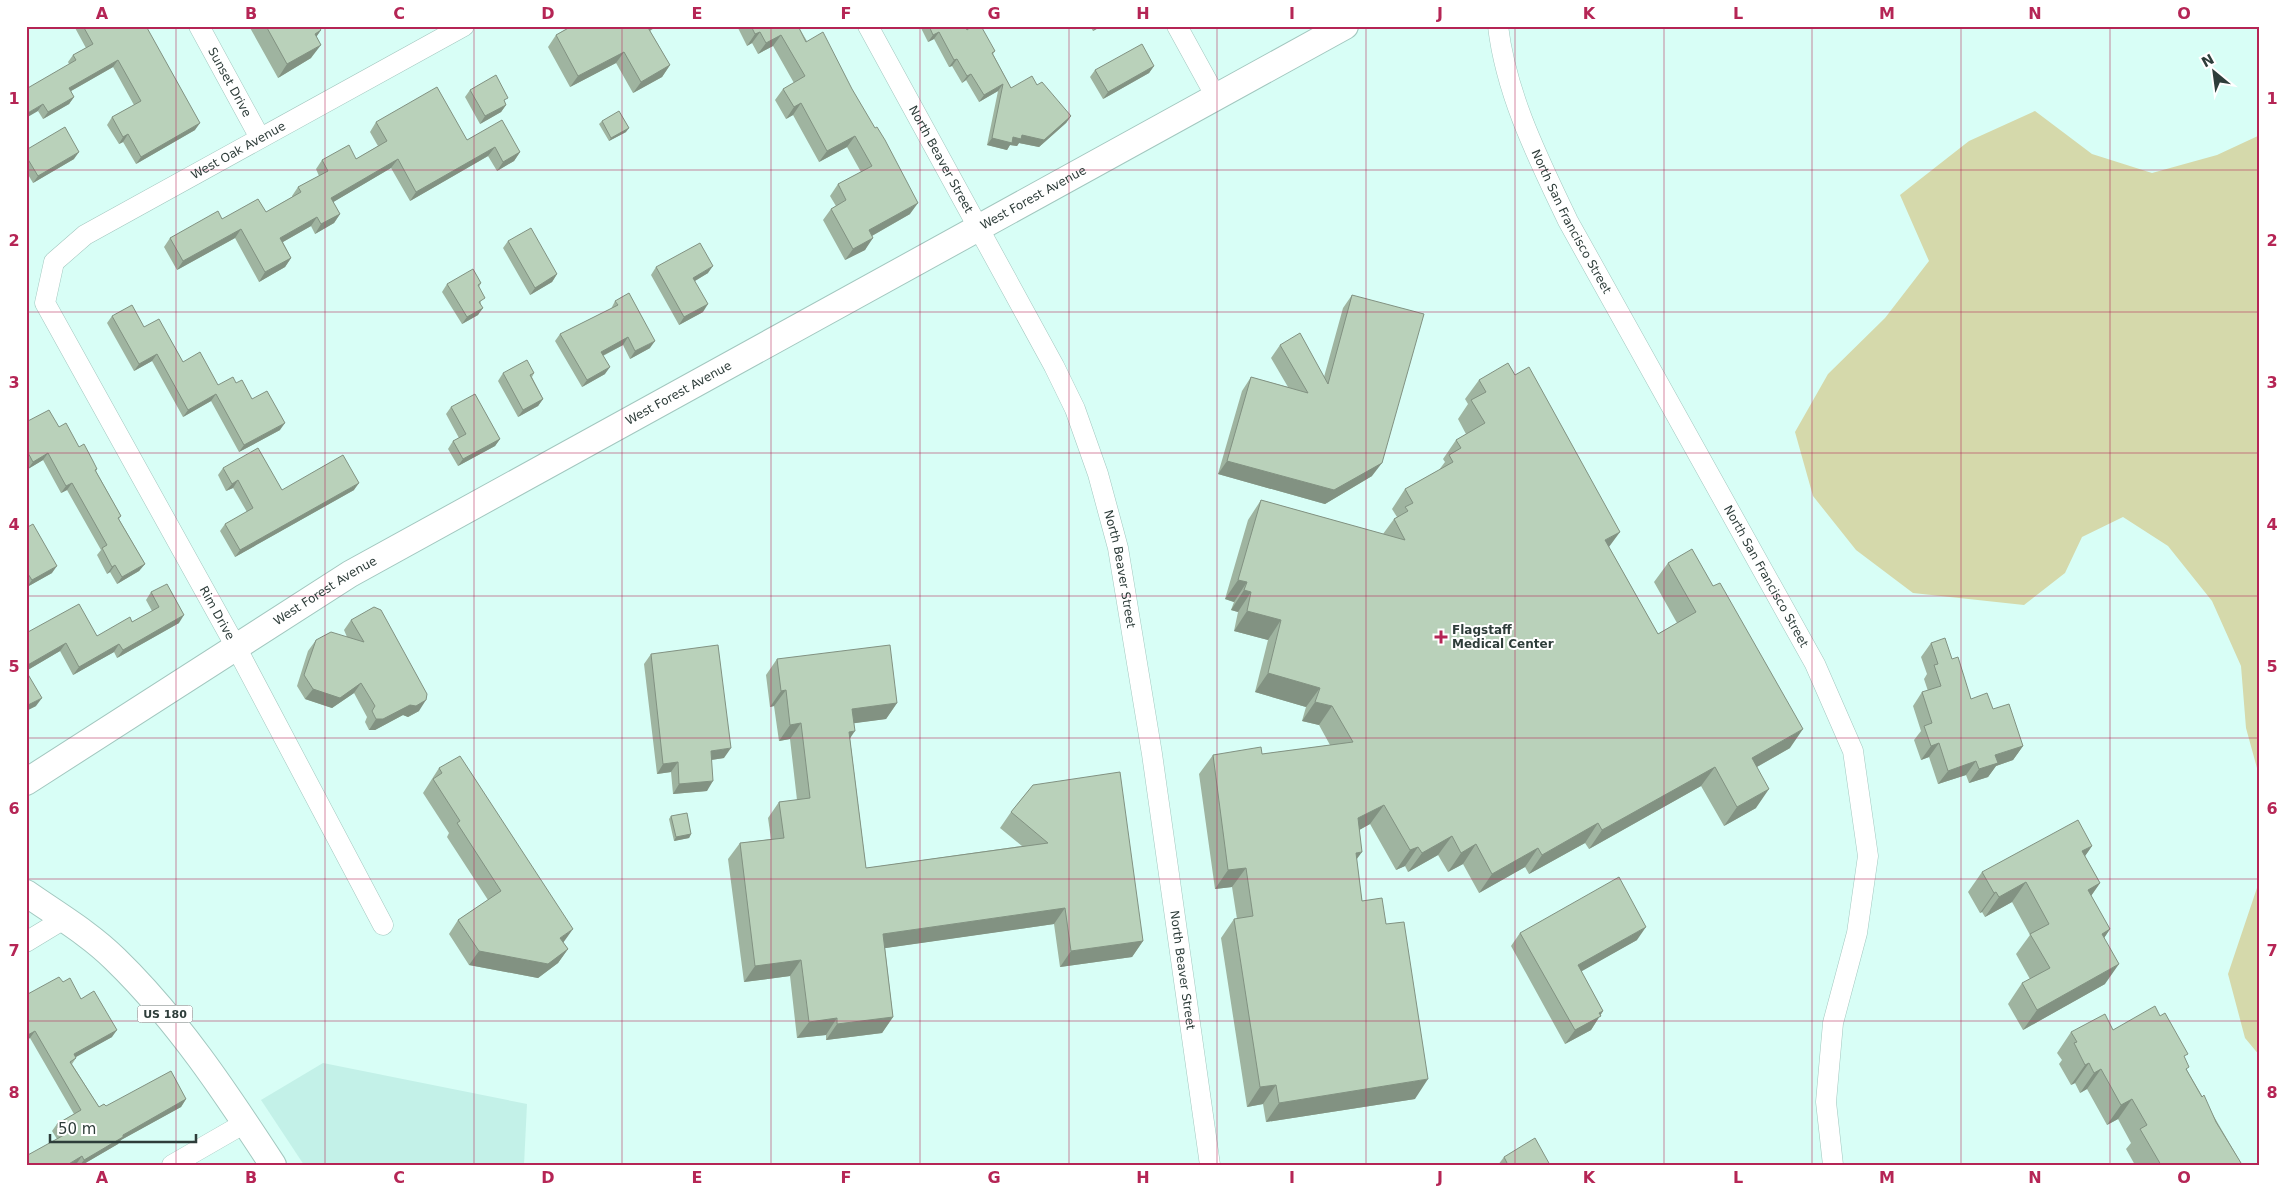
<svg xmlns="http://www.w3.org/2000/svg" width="2286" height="1191" viewBox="0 0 2286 1191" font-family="'DejaVu Sans',sans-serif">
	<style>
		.built { fill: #c3f1e8 }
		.green { fill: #d5d9ab }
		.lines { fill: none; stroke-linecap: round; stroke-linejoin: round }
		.minor-casing { stroke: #a2c7bf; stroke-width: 21 }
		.major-casing { stroke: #a2c7bf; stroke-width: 28 }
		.minor { stroke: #fff; stroke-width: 20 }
		.major { stroke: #fff; stroke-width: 26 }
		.wall { fill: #9fb4a0 }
		.shaded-wall { fill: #829282 }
		.building { fill: #b9d1ba; stroke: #829282 }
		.grid { fill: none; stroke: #b52555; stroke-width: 1; stroke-opacity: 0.55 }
		.poi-dot { fill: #b52555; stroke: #fff; stroke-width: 2 }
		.labels { text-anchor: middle; stroke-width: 4; stroke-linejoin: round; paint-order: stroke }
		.shield { fill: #fff; stroke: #6d7775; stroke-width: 1 }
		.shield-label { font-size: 11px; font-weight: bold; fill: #2e3d3a }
		.street-label { font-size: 12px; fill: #2e3d3a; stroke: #fff }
		.poi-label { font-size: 12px; font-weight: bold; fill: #2e3d3a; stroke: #fff; text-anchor: start }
		.neatline { fill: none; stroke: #b52555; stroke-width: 2 }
		.grid-label { font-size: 16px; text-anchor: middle; font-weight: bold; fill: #b52555 }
	</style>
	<rect width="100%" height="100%" fill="#d8fef6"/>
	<path class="built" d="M323,1063L527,1104L524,1165H304L261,1100Z"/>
	<path class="green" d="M2035,111L2092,154L2152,173L2217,155L2260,135V779L2246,728L2241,666L2212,601L2168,546L2123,517L2082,537L2065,573L2024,605L1913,593L1856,550L1813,496L1795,432L1828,374L1885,318L1929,261L1900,195L1969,141Z
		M2260,879V1056L2245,1038L2228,974Z"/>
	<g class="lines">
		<defs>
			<g id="minor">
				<path id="s1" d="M199,26L260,138"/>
				<path id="s2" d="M868,26L1054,366L1075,409L1098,474L1118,548L1152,754L1210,1165"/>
				<path d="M1177,26L1216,97"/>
				<path id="s3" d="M1498,26C1506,95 1539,160 1568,221L1815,664L1853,751L1868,856L1857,933L1833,1023L1826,1102L1833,1165"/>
				<path id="s4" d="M383,925L236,647L45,303L54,262L85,235L464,26"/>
				<path d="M26,942L64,919"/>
				<path d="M172,1165L245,1123"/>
			</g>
			<g id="major">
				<path id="s5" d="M26,782L350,574L1345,26"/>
				<path d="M26,893C56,914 90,934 115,959C177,1019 226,1093 273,1165"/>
			</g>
		</defs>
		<use href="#minor" class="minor-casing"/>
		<use href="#major" class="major-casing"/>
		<use href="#minor" class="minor"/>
		<use href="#major" class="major"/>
	</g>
	<path class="wall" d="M74,26H146L195,130L136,164L123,142L119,144L107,125L112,117L134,105L113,67L71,91L74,97L69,104L43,119L38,111L69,64L68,62L73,55L86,48Z
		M249,26H319L321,30L316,37L311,58L278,78Z
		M571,26H657L650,31L670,65L662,77L633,93L616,63L570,87L548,47L556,35Z
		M737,26H798L910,214L872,236L865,250L845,260L823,220L831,209L836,206L830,196L838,184L861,172L847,147L819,162L793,115L786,119L775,100L783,89L794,83L773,46L758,54L752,43L747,46Z
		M920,26H965L967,30L995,51L993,54L1011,88L1037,85L1071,116L1066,123L1039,147L1019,143L1017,146L1010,145L1007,150L987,145L998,91L979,102L966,80L962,83L952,66L949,67L934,39L928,42Z
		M1090,26H1102L1093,31Z
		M1154,66L1149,73L1103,99L1090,77L1095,70Z
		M470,90L505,103L506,105L501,112L480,124L465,97Z
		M602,121L626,132L609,141L599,124Z
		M376,122L467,140L520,152L514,161L497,171L488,156L410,201L391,168L333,202L340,214L334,223L315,234L311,226L283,242L291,258L285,267L259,282L235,238L177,270L164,247L170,238L222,219L266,212L292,197V196L298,187L319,176L316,169L322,160L356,159L378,146L370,132Z
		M26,150L74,159L33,183L26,171Z
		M508,241L557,274L552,282L530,295L503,248Z
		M656,267L708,273L695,281L703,312L679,325L651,275Z
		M481,283L479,287L481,305L478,315L462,324L442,292L447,284Z
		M1352,295L1372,476L1325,504L1218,474L1242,391L1251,377L1288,387L1271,358L1280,345L1324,377L1343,308Z
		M615,301L650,348L630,359L623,345L603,356L605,374L582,387L555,341L560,334L611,309Z
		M112,316L144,327L183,362L218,385L236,383L280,430L239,452L211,401L183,417L152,361L134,371L107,323Z
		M503,373H534L532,377L543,399L538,406L518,417L498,381Z
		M1479,380L1609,547L1658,634L1677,623L1654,582L1668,563L1790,748L1757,767L1756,808L1724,826L1701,786L1589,849L1585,843L1529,874L1525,867L1479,893L1463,864L1448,872L1438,855L1408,872L1405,866L1396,870L1370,824L1359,830L1356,859L1362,901L1415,1099L1266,1122L1263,1104L1247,1107L1221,938L1234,919H1237L1232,887L1215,889L1199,774L1213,755L1262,754L1330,745L1319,725L1302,721L1306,707L1255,692L1268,640L1234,631L1238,612L1231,610L1234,602L1225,599L1248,520L1261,500L1383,534L1394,519L1397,517L1392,509L1405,489L1439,470L1445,462L1443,459L1456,440L1466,434L1458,419L1468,404L1465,399Z
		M451,407L500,439L495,446L458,466L448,449L453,441L459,438L446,414Z
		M26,422L59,427L79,447L97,469L96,471L121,516L119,519L145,564L139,571L117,584L110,572L107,574L97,555L101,550L67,490L61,493L43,460L28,469L26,466Z
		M223,468L282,490H354L235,557L220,531L225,524L247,512L233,488L226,491L218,475Z
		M26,528L52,573L27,587L26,586Z
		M151,592L179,623L117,658L114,652L73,675L60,651L26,671L36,706L26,711V629L28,632L97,636L132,622L152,611L146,600Z
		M351,620L419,711L408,717L403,715L375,730H369L365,722L367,717L354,693L332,708L305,699L297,686L308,651L316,640L347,637L344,630Z
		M1931,643L1952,659L1971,699L1993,709L2023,746L2013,760L1996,766L1988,777L1969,783L1966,775L1938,784L1929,757L1921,760L1914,740L1921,731L1913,706L1922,692L1928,691L1924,679L1927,674L1921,657Z
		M651,654L724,758L711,760L707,791L673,794L671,772L657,774L644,664Z
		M777,659L897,703L886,719L854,723L850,739L866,868L1022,846L1000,828L1011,812L1033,785L1143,941L1132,957L1060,967L1054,924L885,948L893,1017L882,1033L826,1040V1035L797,1038L790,976L744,982L728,859L740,843L771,839L768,818L779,802L797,800L790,739L779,741L774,706L770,707L766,675Z
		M439,768L568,949L558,963L538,978L469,965L449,934L458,920L488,900L447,837L449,833L423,793Z
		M671,816L691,834L689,838L674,841L669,819Z
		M2092,846L2085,856L2100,883L2091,896L2110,929L2104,938L2105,984L2023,1030L2008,1004L2022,983L2030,979L2016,954L2030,935L2012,902L1985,917L1982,912L1980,913L1968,892L1982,872Z
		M1520,933L1637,940L1581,971L1603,1011L1591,1030L1565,1044L1511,946Z
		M63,982L81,999L112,1037L75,1057L76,1058L72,1064L99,1107L186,1099L181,1107L121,1140L118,1144L82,1165H78L57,1139L52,1131L57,1124L74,1114L30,1038L26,1040V995Z
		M2113,1030L2185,1059L2187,1070L2241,1163L2239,1165H2135L2126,1149L2131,1143L2118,1119L2107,1125L2087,1089L2080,1093L2075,1083L2071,1085L2059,1064L2062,1060L2057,1053L2071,1032Z
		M1504,1157L1550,1165H1498Z"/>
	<path class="shaded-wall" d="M646,26H657L639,37Z
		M1097,26H1102L1093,31Z
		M321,30L312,43L315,34Z
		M760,32L752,43L747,46L755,34Z
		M939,32L934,39L928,42L933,35Z
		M781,35L773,46L758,54L766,43Z
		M321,45L311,58L278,78L287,64Z
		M624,52L616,63L570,87L578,76Z
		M957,59L952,66L949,67L954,60Z
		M118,60L113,67L64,95L69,88Z
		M670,65L662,77L633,93L641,82Z
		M1154,66L1149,73L1103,99L1108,92Z
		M971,74L966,80L962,83L967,76Z
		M1003,84L998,91L979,102L984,95Z
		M74,97L69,104L43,119L48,112Z
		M801,103L793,115L786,119L794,107Z
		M43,104L38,111L26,118V114Z
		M506,105L501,112L480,124L485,116Z
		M1071,116L1066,123L1039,147L1019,143L1017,146L1010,145L1007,150L987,145L992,138L1013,137Z
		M200,123L195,130L136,164L141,157Z
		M629,128L626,132L609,141L611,138Z
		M128,134L123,142L119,144L123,137Z
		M855,136L847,147L819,162L827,151Z
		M495,147L488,156L410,201L416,192Z
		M79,152L74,159L33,183L38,176Z
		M520,152L514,161L497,171L503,162Z
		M398,159L391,168L325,207L331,198Z
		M918,203L910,214L861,242L869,230Z
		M340,214L334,223L315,234L321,224Z
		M317,217L311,226L274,247L280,238Z
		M241,229L235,238L177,270L183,261Z
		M873,238L865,250L845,260L853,249Z
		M291,258L285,267L259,282L265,272Z
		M713,266L708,273L688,285L693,278Z
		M557,274L552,282L530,295L535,288Z
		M708,304L703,312L679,325L684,317Z
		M483,308L478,315L462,324L467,317Z
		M628,337L623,345L596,359L601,352Z
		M655,341L650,348L630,359L635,351Z
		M157,354L152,361L134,371L139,364Z
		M610,367L605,374L582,387L587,380Z
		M216,394L211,401L183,417L188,410Z
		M543,399L538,406L518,417L523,410Z
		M285,423L280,430L239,452L244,445Z
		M500,439L495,446L458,466L463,459Z
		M48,453L43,460L28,469L33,462Z
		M1227,461L1382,463L1372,476L1325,504L1218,474Z
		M238,480L233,488L226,491L232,484Z
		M72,483L67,490L61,493L66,486Z
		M359,483L354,490L235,557L240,550Z
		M1620,532L1606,551L1605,540Z
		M145,564L139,571L117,584L122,577Z
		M115,565L110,572L107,574L112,567Z
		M57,566L52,573L27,587L32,580Z
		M1238,580L1247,582L1234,602L1225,599Z
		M1244,590L1251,592L1238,612L1231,610Z
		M1247,611L1281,620L1268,640L1234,631Z
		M184,615L179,623L117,658L123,650Z
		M66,643L60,651L26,671V666Z
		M119,644L114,652L73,675L79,667Z
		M1268,673L1320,688L1306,707L1255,692Z
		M361,683L354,693L332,708L305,699L313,689Z
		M786,690L774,706L770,707L781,691Z
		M42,698L36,706L26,711V706Z
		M426,700L419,711L408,717L403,715L375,730H369L376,719L410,705Z
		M1315,702L1332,706L1319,725L1302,721Z
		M897,703L886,719L841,725L852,709Z
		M801,723L790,739L779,741L790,725Z
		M1803,729L1790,748L1739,777L1752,758Z
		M855,731L844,747L849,732Z
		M1939,743L1929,757L1921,760L1931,746Z
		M2023,746L2013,760L1996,766L1988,777L1969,783L1979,769L1995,755Z
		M731,748L724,758L704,761L711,751Z
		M1976,761L1966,775L1938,784L1948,771Z
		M678,762L671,772L657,774L663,764Z
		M1715,767L1701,786L1589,849L1602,830Z
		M713,781L707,791L673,794L679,784Z
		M1769,789L1756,808L1724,826L1737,807Z
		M1384,805L1370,824L1345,838L1358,818Z
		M1598,823L1585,843L1529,874L1542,855Z
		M691,834L689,838L674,841L676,837Z
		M1452,836L1438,855L1408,872L1422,853Z
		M1476,844L1463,864L1448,872L1461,853Z
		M2092,846L2078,866L2082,851Z
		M1418,847L1405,866L1396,870L1410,850Z
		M1538,848L1525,867L1479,893L1492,874Z
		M1362,852L1348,871L1356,853Z
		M1246,868L1232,887L1215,889L1228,870Z
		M2026,882L2012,902L1985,917L1999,897Z
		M2100,883L2086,903L2088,890Z
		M1996,892L1982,912L1980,913L1994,893Z
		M1065,908L1054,924L872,950L883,934Z
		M1646,927L1637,940L1568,979L1578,965Z
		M573,929L563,943L560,938Z
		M2110,929L2096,950L2102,934Z
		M1143,941L1132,957L1060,967L1071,951Z
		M568,949L558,963L538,978L469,965L479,951Z
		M801,960L790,976L744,982L755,966Z
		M2119,964L2105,984L2023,1030L2037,1010Z
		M1603,1011L1591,1030L1565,1044L1575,1030Z
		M893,1017L882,1033L826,1040L837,1024Z
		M837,1018L826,1035L797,1038L809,1022Z
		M117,1030L112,1037L69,1061L74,1054Z
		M35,1031L30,1038L26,1040V1036Z
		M2089,1063L2075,1083L2071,1085L2085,1065Z
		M2101,1069L2087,1089L2080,1093L2094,1073Z
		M1428,1079L1415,1099L1266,1122L1279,1103Z
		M1276,1085L1263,1104L1247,1107L1260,1087Z
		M186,1099L181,1107L121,1140L118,1144L82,1165H80L84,1160L123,1135Z
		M2132,1099L2118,1119L2107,1125L2121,1105Z
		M82,1156L77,1163L74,1165H67Z"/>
	<path class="building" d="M83,26H146L200,123L141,157L128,134L123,137L112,117L141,101L118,60L69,88L74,97L48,112L43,104L26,114V89L76,60L73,55L93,44Z
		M266,26H318L321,30L315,34L321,45L287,64Z
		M572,26H647L670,65L641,82L624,52L578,76L556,35Z
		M751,26H798L806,42L823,32L852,89L875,128L877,127L885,140L918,203L869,230L873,238L853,249L831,209L846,200L838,184L872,166L855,136L827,151L801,103L794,107L783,89L805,76L781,35L766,43L760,32L755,34Z
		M929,26H965L967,30L972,26H981L995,51L992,53L1011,88L1032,76L1037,85L1042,82L1071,116L1044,140L1022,135L1021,139L1013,137L1012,143L992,138L1003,84L984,95L971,74L967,76L957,59L954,60L939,32L933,35Z
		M1142,44L1154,66L1108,92L1095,70Z
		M496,75L508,98L504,100L506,105L485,116L470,90Z
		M437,87L467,140L502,120L520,152L503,162L495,147L416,192L398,159L331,198L340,214L321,224L317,217L280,238L291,258L265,272L241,229L183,261L170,238L218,211L222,219L258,199L266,212L301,192L298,187L328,171L322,160L349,145L356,159L387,141L376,122Z
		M619,111L629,128L611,138L602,121Z
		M65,127L79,152L38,176L26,156V150Z
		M531,228L557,274L535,288L508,241Z
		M700,243L713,266L693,278L708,304L684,317L656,267Z
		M473,269L481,283L478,285L485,298L479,302L483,308L467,317L447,284Z
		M629,293L655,341L635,351L628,337L601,352L610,367L587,380L560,334L618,305L615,301Z
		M1352,295L1424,314L1382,463L1334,490L1227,461L1251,377L1308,393L1280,345L1300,333L1328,384Z
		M132,305L144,327L159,319L183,362L200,352L218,385L233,377L236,383L242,380L252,399L267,391L285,423L244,445L216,394L188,410L157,354L139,364L112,316Z
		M527,360L534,373L530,375L543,399L523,410L503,373Z
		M1508,363L1515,375L1529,367L1620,532L1605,540L1658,634L1696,612L1668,563L1692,549L1713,586L1720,583L1803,729L1752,758L1769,789L1737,807L1715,767L1602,830L1598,823L1542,855L1538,848L1492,874L1476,844L1461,853L1452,836L1422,853L1418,847L1410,850L1384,805L1358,818L1362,852L1356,853L1362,901L1382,898L1386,924L1404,922L1428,1079L1279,1103L1276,1085L1260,1087L1234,919L1253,916L1246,868L1228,870L1213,755L1261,747L1262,754L1353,742L1332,706L1315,702L1320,688L1268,673L1281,620L1247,611L1251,592L1244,590L1247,582L1238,580L1261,500L1405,540L1394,519L1408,511L1405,507L1413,503L1405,489L1453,462L1449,455L1461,448L1456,440L1485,423L1471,400L1486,392L1479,380Z
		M475,394L500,439L463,459L453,441L466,434L451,407Z
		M49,410L59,427L66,423L79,447L84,444L93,461L97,469L95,470L121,516L118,518L145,564L122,577L115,565L112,567L102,548L107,545L72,483L66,486L48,453L33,462L26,449V422Z
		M258,448L282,490L343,455L359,483L240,550L225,524L253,508L238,480L232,484L223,468Z
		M33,524L57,566L32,580L28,574L26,575V528Z
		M167,584L184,615L123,650L119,644L79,667L66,643L26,666V629L28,632L79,604L97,636L130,617L132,622L159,607L151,592Z
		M374,607L381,610L427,694L426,700L416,706L410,705L383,719H376L372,711L375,706L361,683L340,698L313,689L304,675L316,640L331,632L364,642L351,620Z
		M1945,638L1952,659L1958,657L1971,699L1987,693L1993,709L2009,704L2023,746L1995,755L1998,763L1979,769L1976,761L1948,771L1939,743L1931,746L1924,726L1932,723L1922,692L1941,686L1934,665L1938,664L1931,643Z
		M718,645L731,748L711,751L713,781L679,784L678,762L663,764L651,654Z
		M890,645L897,703L852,709L855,731L849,732L866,868L1048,843L1011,812L1033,785L1120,772L1143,941L1071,951L1065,908L883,934L893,1017L837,1024V1018L809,1022L801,960L755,966L740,843L784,838L779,802L810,798L801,723L790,725L786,690L781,691L777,659Z
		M26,671L42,698L26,706Z
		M460,756L573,929L560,938L568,949L548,964L479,951L458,920L501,891L457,823L460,821L433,779L442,773L439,768Z
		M687,813L691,834L676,837L671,816Z
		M2078,820L2092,846L2082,851L2100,883L2088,890L2110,929L2102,934L2119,964L2037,1010L2022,983L2050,968L2030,934L2049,924L2026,882L1999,897L1996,892L1994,893L1982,872Z
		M1619,877L1646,927L1578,965L1603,1011L1599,1013L1601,1016L1575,1030L1520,933Z
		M59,977L63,982L70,978L81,999L94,991L117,1030L74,1054L76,1058L70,1062L99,1107L104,1104L106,1106L171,1071L186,1099L123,1135V1137L84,1160L82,1156L67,1165H26V1156L64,1135L57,1124L81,1110L35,1031L26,1036V995Z
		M2155,1006L2160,1016L2165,1013L2188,1054L2184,1056L2189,1067L2186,1069L2202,1097L2204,1095L2216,1122L2241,1163L2237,1165H2161L2140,1129L2147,1125L2132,1099L2121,1105L2101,1069L2094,1073L2089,1063L2085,1065L2074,1043L2077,1042L2071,1032L2105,1014L2113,1030Z
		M1535,1138L1550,1165H1508L1504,1157Z"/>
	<path class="grid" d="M176,26V1165M325,26V1165M474,26V1165M622,26V1165M771,26V1165M920,26V1165M1069,26V1165M1217,26V1165M1366,26V1165M1515,26V1165M1664,26V1165M1812,26V1165M1961,26V1165M2110,26V1165M26,170H2260M26,312H2260M26,453H2260M26,596H2260M26,738H2260M26,879H2260M26,1021H2260"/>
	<path class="poi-dot" d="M1438.5 629.5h5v5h5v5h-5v5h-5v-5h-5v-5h5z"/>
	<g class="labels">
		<rect class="shield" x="137.5" y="1005.5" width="55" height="17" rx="4"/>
		<g class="shield-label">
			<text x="165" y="1018">US 180</text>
		</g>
		<g class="street-label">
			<text dy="4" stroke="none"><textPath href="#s1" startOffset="64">Sunset Drive</textPath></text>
			<text dy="4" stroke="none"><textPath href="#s4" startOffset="966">West Oak Avenue</textPath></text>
			<text dy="4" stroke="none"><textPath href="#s2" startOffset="152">North Beaver Street</textPath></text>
			<text dy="4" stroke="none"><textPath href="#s5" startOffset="1165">West Forest Avenue</textPath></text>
			<text dy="4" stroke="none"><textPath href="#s3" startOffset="210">North San Francisco Street</textPath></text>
			<text dy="4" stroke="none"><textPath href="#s5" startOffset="760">West Forest Avenue</textPath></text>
			<text dy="4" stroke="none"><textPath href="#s2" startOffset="602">North Beaver Street</textPath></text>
			<text dy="4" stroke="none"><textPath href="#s3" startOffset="615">North San Francisco Street</textPath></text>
			<text dy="4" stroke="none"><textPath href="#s5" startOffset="355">West Forest Avenue</textPath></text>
			<text transform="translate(217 613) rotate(61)" y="4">Rim Drive</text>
			<text dy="4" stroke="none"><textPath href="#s2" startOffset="1008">North Beaver Street</textPath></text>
		</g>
		<g class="poi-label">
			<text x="1452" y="634">Flagstaff<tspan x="1452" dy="14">Medical Center</tspan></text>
		</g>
	</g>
	<rect width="2286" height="1191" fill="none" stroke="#ffffff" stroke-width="55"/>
	<g transform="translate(2214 72) rotate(331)" stroke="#ffffff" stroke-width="4" paint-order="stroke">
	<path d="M0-4L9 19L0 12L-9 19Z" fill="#2e3d3a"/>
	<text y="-8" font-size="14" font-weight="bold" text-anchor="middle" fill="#2e3d3a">N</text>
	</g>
	<path d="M50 1134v8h146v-8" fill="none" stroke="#2e3d3a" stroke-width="2.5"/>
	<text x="58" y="1134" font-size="15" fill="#2e3d3a" stroke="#ffffff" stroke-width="4" paint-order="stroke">50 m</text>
	<rect x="28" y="28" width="2230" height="1136" class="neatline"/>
	<g class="grid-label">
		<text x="102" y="19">A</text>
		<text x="251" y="19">B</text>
		<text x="399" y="19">C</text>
		<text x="548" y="19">D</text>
		<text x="697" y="19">E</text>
		<text x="846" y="19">F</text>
		<text x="994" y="19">G</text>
		<text x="1143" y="19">H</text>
		<text x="1292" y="19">I</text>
		<text x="1440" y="19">J</text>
		<text x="1589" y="19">K</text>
		<text x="1738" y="19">L</text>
		<text x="1887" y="19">M</text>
		<text x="2035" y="19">N</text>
		<text x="2184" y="19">O</text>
		<text x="14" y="104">1</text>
		<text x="2272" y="104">1</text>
		<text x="14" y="246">2</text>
		<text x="2272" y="246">2</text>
		<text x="14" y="388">3</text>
		<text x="2272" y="388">3</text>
		<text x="14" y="530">4</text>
		<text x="2272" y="530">4</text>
		<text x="14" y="672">5</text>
		<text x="2272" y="672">5</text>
		<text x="14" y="814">6</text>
		<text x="2272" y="814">6</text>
		<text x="14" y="956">7</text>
		<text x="2272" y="956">7</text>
		<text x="14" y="1098">8</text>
		<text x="2272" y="1098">8</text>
		<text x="102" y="1183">A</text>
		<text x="251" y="1183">B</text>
		<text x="399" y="1183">C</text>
		<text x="548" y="1183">D</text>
		<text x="697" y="1183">E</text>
		<text x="846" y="1183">F</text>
		<text x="994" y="1183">G</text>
		<text x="1143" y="1183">H</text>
		<text x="1292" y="1183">I</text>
		<text x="1440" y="1183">J</text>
		<text x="1589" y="1183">K</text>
		<text x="1738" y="1183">L</text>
		<text x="1887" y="1183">M</text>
		<text x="2035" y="1183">N</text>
		<text x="2184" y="1183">O</text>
	</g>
</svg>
